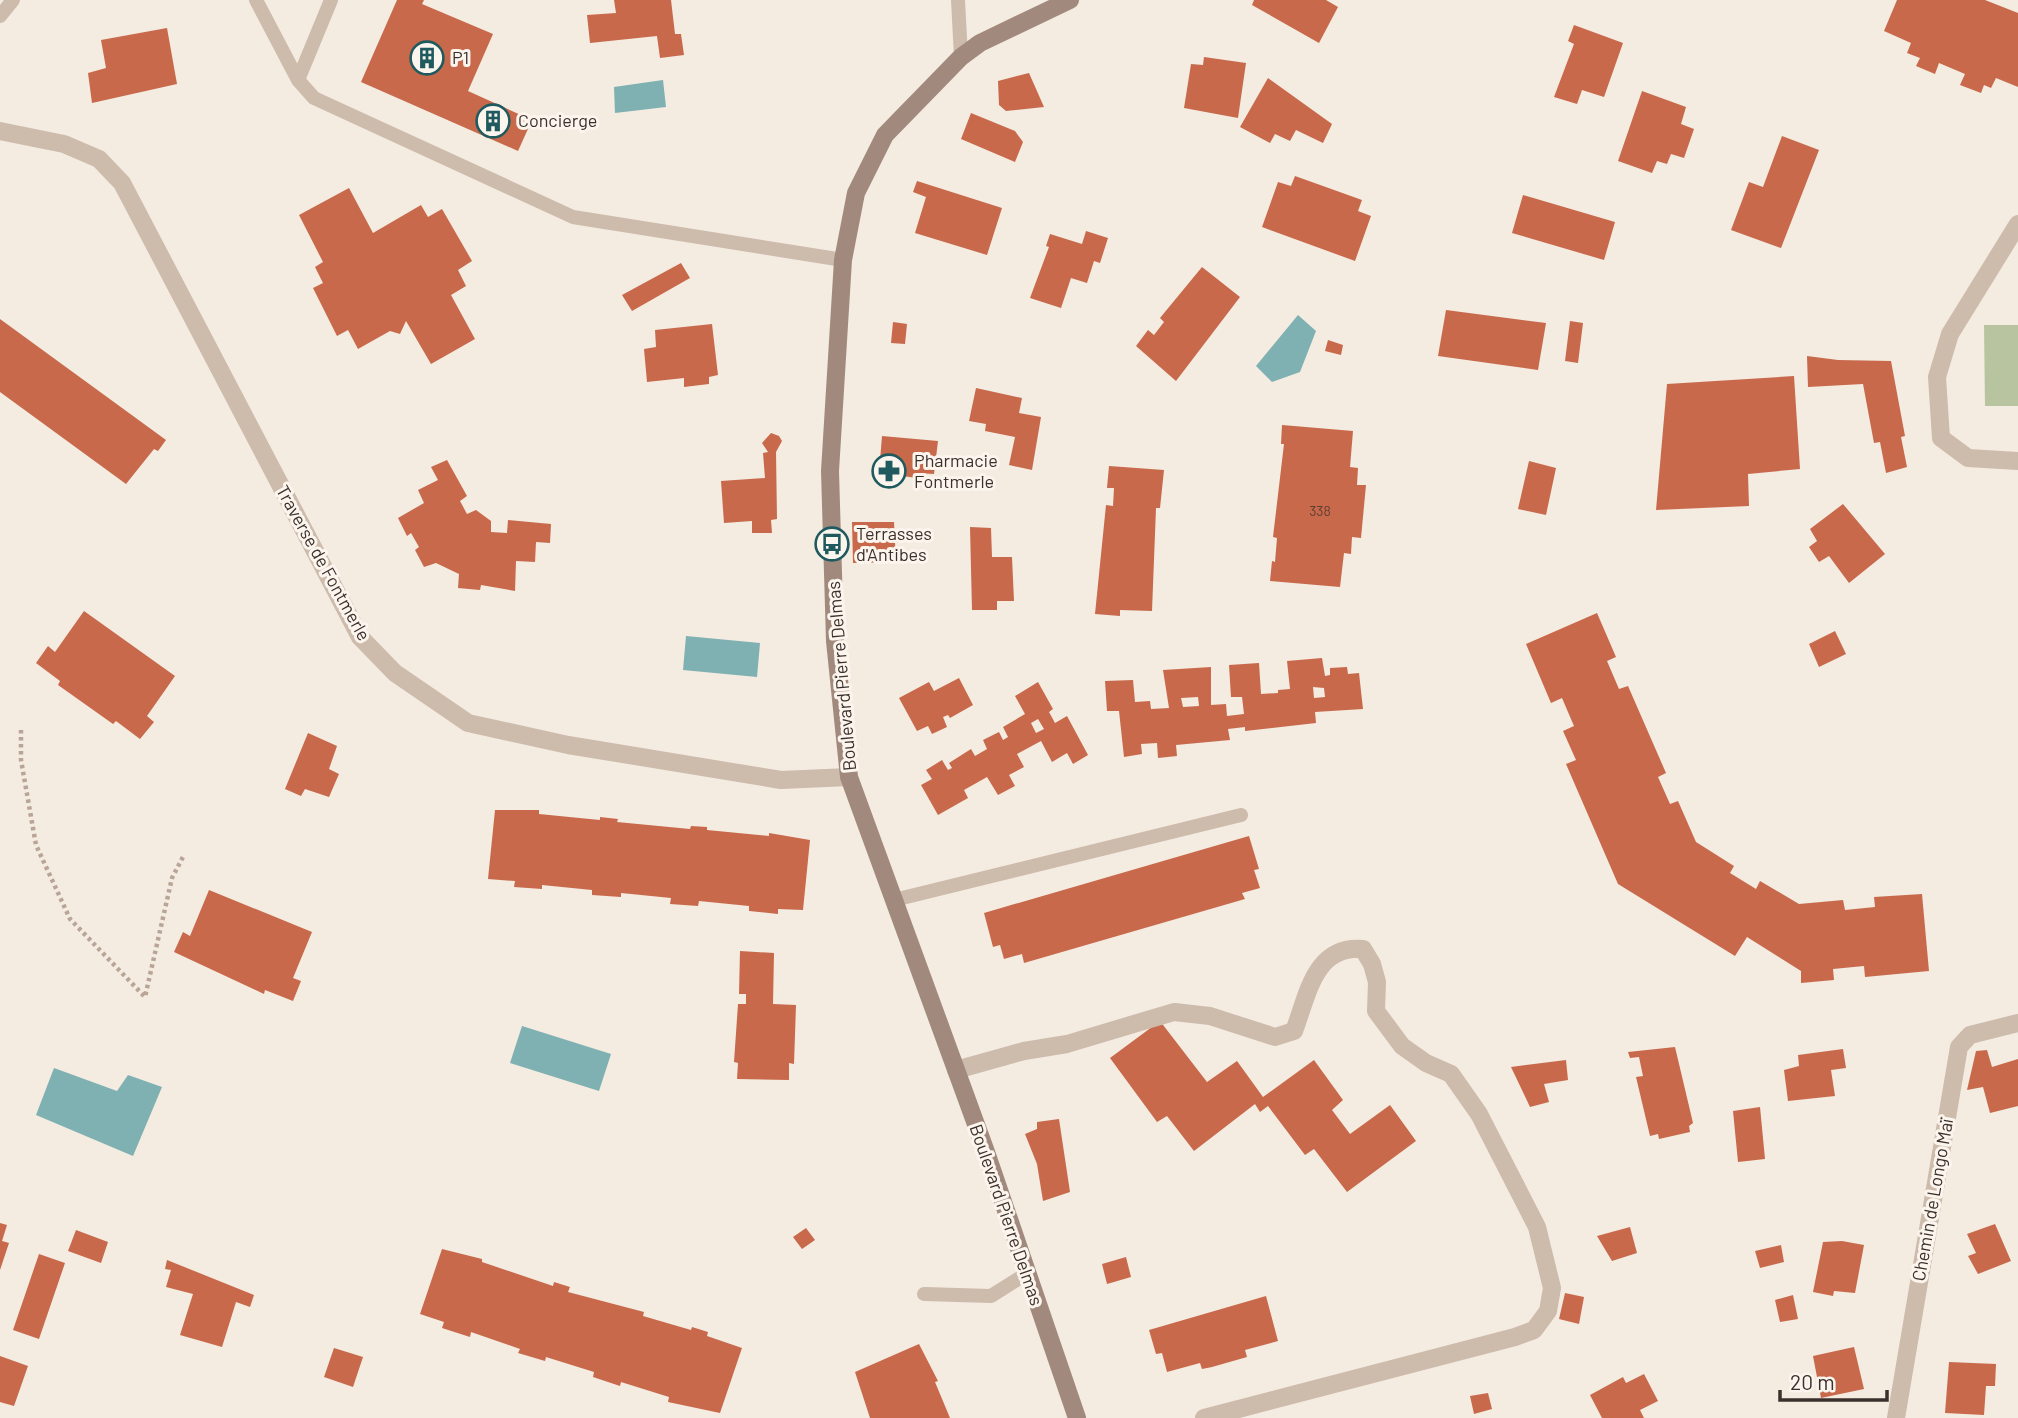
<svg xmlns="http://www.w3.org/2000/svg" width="2018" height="1418" viewBox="0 0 2018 1418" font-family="Barlow,sans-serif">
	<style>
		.green { fill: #b8c4a0 }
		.water { fill: #7fb0b2 }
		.building { fill: #c8694b; fill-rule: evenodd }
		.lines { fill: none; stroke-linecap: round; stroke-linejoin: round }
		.path { stroke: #b9a596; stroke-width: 4.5; stroke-dasharray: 3.5 3.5; stroke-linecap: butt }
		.lane { stroke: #cdbbac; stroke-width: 14 }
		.street { stroke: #cdbbac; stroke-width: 18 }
		.secondary { stroke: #a18a7d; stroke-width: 18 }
		.labels { text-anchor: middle; stroke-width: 6; stroke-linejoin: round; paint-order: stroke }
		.number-label { font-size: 14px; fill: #5e3e33 }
		.poi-label { font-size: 18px; fill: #3b302b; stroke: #fbf5ee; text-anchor: start }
		.street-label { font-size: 18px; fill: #3b302b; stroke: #fbf5ee }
	</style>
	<rect width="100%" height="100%" fill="#f4ebe1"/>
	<path class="green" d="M2018,325V406H1985L1984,325Z"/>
	<path class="water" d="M663,80L666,107L615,113L614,87Z
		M1298,315L1316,331L1300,372L1272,382L1256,366Z
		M686,636L760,643L757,677L683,670Z
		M522,1026L611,1054L599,1091L510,1063Z
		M54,1068L117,1091L128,1075L162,1087L133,1156L36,1115Z"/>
	<path class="building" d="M397,0H424L422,4L493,34L468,91L532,120L518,151L361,82Z
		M614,0H671L675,34H681L684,55L660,58L657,36L590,43L587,15L616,13Z
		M1254,0H1326L1338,7L1319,43L1252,5Z
		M1897,0H1985L2018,13V87L1996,78L1991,88L1984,85L1981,93L1960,85L1965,74L1939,63L1935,74L1916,66L1920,58L1907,53L1911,43L1884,31Z
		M1574,25L1623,43L1604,97L1582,90L1577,104L1554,97L1574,44L1568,41Z
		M167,28L177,84L92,103L88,73L106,68L101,40Z
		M1204,57L1246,63L1238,118L1184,108L1191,64L1203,65Z
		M1029,73L1044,107L1006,111L999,105L998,81Z
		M1268,78L1332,124L1323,143L1296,130L1290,141L1275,134L1270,143L1240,127Z
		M1642,91L1686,107L1681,124L1694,129L1684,158L1671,154L1667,164L1657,161L1652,173L1618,161Z
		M971,113L1015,131L1023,142L1015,162L961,139Z
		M1782,136L1819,150L1781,248L1731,230L1749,182L1763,187Z
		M1295,176L1362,200L1358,211L1371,216L1355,261L1262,227L1278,182L1291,186Z
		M917,181L1002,208L987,255L915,233L926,197L913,192Z
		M349,188L373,233L421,205L428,217L442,209L472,261L458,270L466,286L451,295L475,339L431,364L406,321L400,334L390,331L358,349L348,330L337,336L313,288L323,283L315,267L323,262L299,215Z
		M1523,195L1615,222L1604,260L1512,233Z
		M1086,231L1108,238L1100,263L1094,261L1087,283L1071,278L1061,308L1030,298L1049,247L1046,246L1050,234L1082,244Z
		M681,263L690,278L632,311L622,295Z
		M1202,267L1240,297L1176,381L1136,346L1148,330L1154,335L1164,322L1160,318Z
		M1446,310L1546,323L1538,370L1438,356Z
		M0,319L166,440L158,451L154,449L126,484L0,392Z
		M1570,321L1583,323L1578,363L1565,361Z
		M893,322L907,324L905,344L891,343Z
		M712,324L718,375L709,377V384L684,387V378L647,382L644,349L656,347L655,330Z
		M1328,340L1343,345L1341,355L1325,351Z
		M1807,356L1838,360L1891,361L1905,436L1901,437L1907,467L1886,473L1880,442L1874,443L1863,384L1808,387Z
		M1794,376L1800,469L1748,474L1749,506L1656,510L1667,384Z
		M976,388L1022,398L1019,413L1041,417L1032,470L1009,465L1015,437L985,431L986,424L969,421Z
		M1282,425L1353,431L1350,467L1358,468L1357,485H1366L1361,538L1352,537L1351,554L1344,553L1340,587L1270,581L1272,561L1275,562L1277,538L1273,537L1284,444H1281Z
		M771,433L779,436L782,441L776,452L777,519L771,520L772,533H752V521L724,523L721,481L765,478L763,453L768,452L762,443Z
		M882,436L938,441L934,474L917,473V478L879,473Z
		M447,460L467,496L460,501L467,514L476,510L491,521V532L507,533L508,520L551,524L550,543L536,542L535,562L516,561L515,591L481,585L480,590L458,588L459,574L436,563L424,567L415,550L419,547L411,533L407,536L398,518L424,503L418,490L438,480L431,467Z
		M1529,461L1556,468L1546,515L1518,509Z
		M1109,466L1164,470L1160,508H1156L1152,611L1120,610V616L1095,614L1106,505L1113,506L1114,488H1107Z
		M1843,504L1885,554L1849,583L1829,556L1819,562L1809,547L1817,541L1810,529Z
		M852,522H894L896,562L853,563Z
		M970,527L991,528L992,557H1012L1014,601H997V610H972Z
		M84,611L175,676L147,716L154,722L140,739L116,721L113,724L58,685L60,681L36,663L48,646L55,652Z
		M1597,613L1616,657L1607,661L1619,689L1628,686L1666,773L1658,777L1670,804L1678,801L1696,842L1734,866L1730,873L1756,889L1760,881L1799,904L1843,900L1845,910L1875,907L1874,897L1922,894L1929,971L1865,977L1864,966L1833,969L1834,980L1801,983V971L1747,937L1735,956L1618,884L1566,764L1576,760L1563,731L1574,726L1562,698L1551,703L1526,644Z
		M1835,631L1846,654L1819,667L1809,644Z
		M1322,658L1325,676L1330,675V668L1347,667L1348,674L1359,673L1363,709L1315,712L1316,723L1245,731V727L1228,729L1230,740L1176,745L1177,756L1158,758L1157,743L1141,744L1142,754L1124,757L1119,711H1107L1105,681L1133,680L1135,702L1150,701L1151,709L1169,708L1163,670L1211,667V705L1226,704L1227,716L1244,714L1242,697H1231L1229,665L1259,663L1261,694L1278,693V690L1290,689L1287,661ZM1313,687L1324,688L1325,697L1314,698ZM1198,697L1199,706L1183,707L1181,698Z
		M959,678L973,705L950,718L948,715L943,717L947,727L932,734L928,726L917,731L899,698L929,682L934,691Z
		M1038,682L1053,709L1049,712L1055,723L1067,716L1088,755L1073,764L1067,753L1052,762L1041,741L1017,754L1024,767L1009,775L1015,786L998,795L987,777L964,790L968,798L938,815L921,785L932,779L926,770L942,760L948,770L952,768L949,763L971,749L975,756L987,749L983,740L999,732L1003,740L1008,737L1003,727L1025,714L1015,696ZM1038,719L1044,729L1036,733L1031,723Z
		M308,733L337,746L329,769L339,774L329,797L305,789L301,796L285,789Z
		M495,810H539V814L600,820V817L618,819L617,822L690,829L691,826L707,827V830L769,836V833L810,840L803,910L778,909V914L749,911V906L699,901L698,906L670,904L671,898L621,893V897L592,895V890L542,885V889L514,887L515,881L488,879Z
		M1249,836L1259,869L1254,870L1260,888L1242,893L1245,899L1024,963L1022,954L1004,959L1000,945L993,947L984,913Z
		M209,890L312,932L293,978L301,981L293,1001L265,990L264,994L174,952L183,932L190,936Z
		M740,951L774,953L773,1004L796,1005L794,1064L789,1063V1080L737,1079L738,1063L734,1062L738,1004H746V994H739Z
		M1160,1021L1207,1082L1237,1061L1263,1097L1314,1060L1343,1100L1332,1110L1350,1134L1390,1105L1416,1141L1347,1192L1314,1149L1305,1155L1268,1106L1260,1112L1255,1104L1194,1151L1167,1116L1157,1122L1110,1058Z
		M1675,1047L1693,1123L1689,1126L1690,1132L1659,1139L1658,1134L1650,1136L1636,1077L1643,1076L1639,1057L1630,1058L1628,1052Z
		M1843,1049L1846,1068L1831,1070L1835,1096L1788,1101L1784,1070L1799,1066L1798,1055Z
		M1987,1050L1992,1067L2018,1059V1106L1990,1113L1983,1087L1967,1090L1976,1051Z
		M1566,1060L1568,1080L1544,1084L1549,1102L1530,1107L1511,1067Z
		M1760,1107L1765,1159L1738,1162L1733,1111Z
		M1059,1119L1070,1192L1043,1201L1037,1164L1025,1134L1037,1129V1122Z
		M0,1223L7,1225L2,1241L9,1243L0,1270Z
		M1995,1224L2011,1261L1978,1274L1968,1256L1976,1253L1967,1234Z
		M1630,1227L1637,1253L1612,1261L1597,1236Z
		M806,1228L815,1240L802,1249L793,1237Z
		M76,1230L108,1242L101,1263L68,1251Z
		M1842,1241L1864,1245L1855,1293L1834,1291L1833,1296L1813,1292L1823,1242Z
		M1781,1245L1784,1262L1760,1268L1755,1251Z
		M442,1249L482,1259V1262L553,1286L554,1282L570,1287L568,1292L644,1312L643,1316L691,1330L692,1327L708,1332L707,1336L742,1348L720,1413L668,1402L669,1397L621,1382L620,1386L593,1377L594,1372L546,1357L545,1361L518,1353L520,1349L471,1332L470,1337L442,1328L444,1322L420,1314Z
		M39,1254L65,1263L39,1339L13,1330Z
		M1126,1257L1131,1277L1107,1284L1102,1264Z
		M167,1260L254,1295L250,1307L236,1302L222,1347L180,1335L193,1294L166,1287L171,1270L165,1269Z
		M1565,1293L1584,1297L1579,1324L1559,1319Z
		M1793,1295L1798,1319L1780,1322L1775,1300Z
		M1266,1296L1278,1341L1245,1350L1247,1357L1212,1367L1202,1369L1200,1363L1167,1372L1162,1353L1156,1354L1149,1330Z
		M919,1344L938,1381L935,1382L950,1418H870L855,1372Z
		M1854,1347L1864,1389L1821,1398L1813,1356Z
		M334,1348L363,1357L353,1387L324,1377Z
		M0,1356L28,1366L14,1406L0,1402Z
		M1949,1362L1996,1364L1995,1386H1986L1984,1415L1945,1413Z
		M1644,1374L1658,1401L1640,1410L1644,1418H1602L1590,1395L1623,1377L1626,1383Z
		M1488,1393L1492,1409L1474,1414L1470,1396Z"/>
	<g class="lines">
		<path class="path" d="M21,730V760L36,845L70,919L145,997L172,878L184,855"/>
		<path class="lane" d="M256,0L298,80L314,98L573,217L843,260
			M958,0L961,57
			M0,16L13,0
			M298,80L331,0
			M894,900L1241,815
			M924,1294L991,1296L1026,1274"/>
		<path class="street" d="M0,131L64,144L99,159L122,183L360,637L395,673L468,723L568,745L781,780L849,777
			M2018,224L1950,334L1937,377L1941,438L1968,458L2018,461
			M956,1070L1024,1051L1067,1044L1174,1012L1210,1016L1275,1037L1294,1031C1308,995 1314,945 1363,949L1372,964L1377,982L1376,1011L1402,1046L1426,1063L1451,1074L1479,1114L1537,1227L1552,1288L1548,1311L1534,1330L1515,1337L1204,1418
			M1896,1418L1959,1047L1970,1035L2018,1023"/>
		<path class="secondary" d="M1070,0L980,43L961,57L885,135L856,193L843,260L830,471L835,641L849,777L985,1149L1077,1418"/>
	</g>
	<defs>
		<symbol id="building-ring" viewBox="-11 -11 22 22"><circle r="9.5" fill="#fbf5ee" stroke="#1f5a5e" stroke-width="1.5"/><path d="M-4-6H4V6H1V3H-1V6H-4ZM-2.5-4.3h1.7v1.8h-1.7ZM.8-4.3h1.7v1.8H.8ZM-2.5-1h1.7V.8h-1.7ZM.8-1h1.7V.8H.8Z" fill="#1f5a5e"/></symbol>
		<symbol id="pharmacy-ring" viewBox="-11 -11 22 22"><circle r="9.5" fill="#fbf5ee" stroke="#1f5a5e" stroke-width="1.5"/><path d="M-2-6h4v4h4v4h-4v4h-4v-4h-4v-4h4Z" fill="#1f5a5e"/></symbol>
		<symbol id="bus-ring" viewBox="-11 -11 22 22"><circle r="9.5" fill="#fbf5ee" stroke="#1f5a5e" stroke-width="1.5"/><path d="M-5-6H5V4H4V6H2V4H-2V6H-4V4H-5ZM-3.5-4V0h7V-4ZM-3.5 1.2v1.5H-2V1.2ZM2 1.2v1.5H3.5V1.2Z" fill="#1f5a5e"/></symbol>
	</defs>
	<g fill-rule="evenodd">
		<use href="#building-ring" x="408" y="39" width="38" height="38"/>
		<use href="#building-ring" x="474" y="102" width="38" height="38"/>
		<use href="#pharmacy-ring" x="870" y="452" width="38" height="38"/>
		<use href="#bus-ring" x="813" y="525" width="38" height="38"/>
	</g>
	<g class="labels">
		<g class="number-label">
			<text x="1320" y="516">338</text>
		</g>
		<g class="poi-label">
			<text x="452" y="64">P1</text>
			<text x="518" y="127">Concierge</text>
			<text x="914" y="467">Pharmacie<tspan x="914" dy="21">Fontmerle</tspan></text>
			<text x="856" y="540">Terrasses<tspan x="856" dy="21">d'Antibes</tspan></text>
		</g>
		<g class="street-label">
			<text transform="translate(323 563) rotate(61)" y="6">Traverse de Fontmerle</text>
			<text transform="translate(842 676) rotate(-95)" y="6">Boulevard Pierre Delmas</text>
			<text transform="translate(1933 1200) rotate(-80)" y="6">Chemin de Longo Maï</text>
			<text transform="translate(1006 1215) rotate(71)" y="6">Boulevard Pierre Delmas</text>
		</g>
	</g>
	<path d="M1780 1390v10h107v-10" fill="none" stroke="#3b302b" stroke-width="3.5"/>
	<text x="1790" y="1390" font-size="21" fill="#3b302b" stroke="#fbf5ee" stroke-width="5" paint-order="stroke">20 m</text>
</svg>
